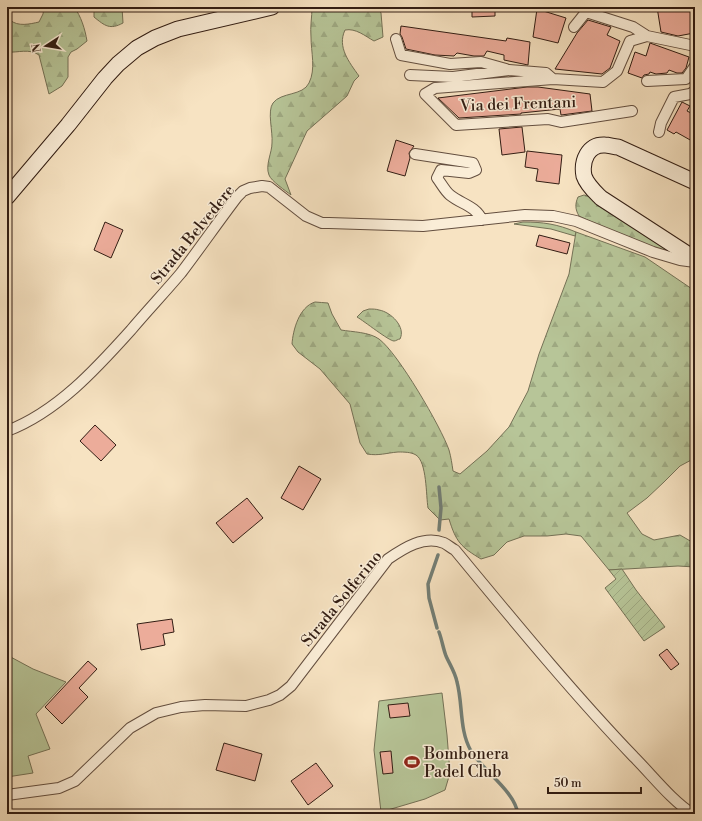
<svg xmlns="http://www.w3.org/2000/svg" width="702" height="821" viewBox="0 0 702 821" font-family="'Libre Bodoni',serif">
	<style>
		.grass { fill: #b7c598; stroke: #747156 }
		.forest { fill: url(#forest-firs); stroke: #747156 }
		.garden { fill: url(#garden-furrows); stroke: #747156 }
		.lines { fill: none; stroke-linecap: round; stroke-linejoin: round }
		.stream { stroke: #737e75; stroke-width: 3.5 }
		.building { fill: #ecac9a; stroke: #321d13 }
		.minor-casing { stroke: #634e3f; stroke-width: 12 }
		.secondary-casing { stroke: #321d13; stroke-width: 17 }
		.minor { stroke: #faedd7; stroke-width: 10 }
		.secondary { stroke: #faedd7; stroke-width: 15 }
		.labels { text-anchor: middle; stroke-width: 3; stroke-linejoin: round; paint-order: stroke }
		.street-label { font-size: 16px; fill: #321d13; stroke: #faedd7 }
		.poi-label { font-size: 16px; fill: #321d13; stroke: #faedd7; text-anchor: start }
	</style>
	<defs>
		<pattern id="forest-firs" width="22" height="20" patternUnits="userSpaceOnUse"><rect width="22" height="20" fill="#b7c598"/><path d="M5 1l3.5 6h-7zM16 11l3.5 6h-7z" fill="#9ea982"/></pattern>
		<pattern id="garden-furrows" width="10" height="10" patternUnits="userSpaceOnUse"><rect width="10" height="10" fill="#b7c598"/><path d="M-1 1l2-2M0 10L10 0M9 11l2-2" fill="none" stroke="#9ea982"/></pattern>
	</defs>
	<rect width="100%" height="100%" fill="#f7e3c2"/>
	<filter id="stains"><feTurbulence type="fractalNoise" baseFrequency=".005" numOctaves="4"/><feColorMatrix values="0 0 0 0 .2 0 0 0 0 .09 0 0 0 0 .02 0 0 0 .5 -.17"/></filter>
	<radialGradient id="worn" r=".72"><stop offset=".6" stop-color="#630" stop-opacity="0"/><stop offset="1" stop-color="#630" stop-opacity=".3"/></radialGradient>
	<path class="grass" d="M523,222C543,222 557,224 576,232L575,236L551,229L514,224Z
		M7,655L33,669L66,682L36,714L50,749L28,756L33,773L7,777Z
		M442,693L447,735L450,773L445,790L425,799L381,812L374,750L379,701Z"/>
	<path class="forest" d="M44,7H74C81,16 85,29 87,41L77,49L71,52L68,57V77L62,86L49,94L39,55C29,48 18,53 7,52V22L10,20C18,27 30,24 39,22L43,14Z
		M94,7H122L123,23C110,30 105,26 94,17Z
		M312,7H378L381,13L383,37L374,41C365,36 356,28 345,30C337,47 349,62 359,76L354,81L347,96L307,131L285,179L291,195C286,191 271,181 269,175C265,165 272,153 272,143C273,132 267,111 273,103C281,92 303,96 309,83C316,69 311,52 311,37C310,27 312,17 312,7Z
		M584,195L591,197L672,248L669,254L618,235L579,216C575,209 575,204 578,197Z
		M576,232L645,257L695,291V458L680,466L664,482L647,498L627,513L642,534L654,540L680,535L692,542L695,548V567L678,566L609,570L581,536L566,534L547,536H524L507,542L494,555L481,559C461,547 456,542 449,519L440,520L428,508C426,496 427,462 416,455C411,452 404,452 398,452C386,453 379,456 367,454L360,443L350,404L320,369L298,352L292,344C293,330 299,307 315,302C319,302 324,303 328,303L332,314L341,330C353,332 369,332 379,339C398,353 441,427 449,450C451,457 452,464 453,471L460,474L487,451L509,427L528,391L539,354L569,274Z
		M369,309C373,309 376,309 379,310C391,312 406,327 400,339C398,339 396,341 394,341C389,341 364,321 357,317L363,311Z"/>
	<path class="garden" d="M622,569L636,590L665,627L644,641L605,588L616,579L609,570Z"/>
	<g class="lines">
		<path class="stream" d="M439,487L441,508L439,530
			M437,628L429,598L428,584L438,555
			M439,632C442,640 443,648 446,656C450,665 455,672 457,682C463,704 459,730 471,751C483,771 514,790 518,814"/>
	</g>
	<path class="building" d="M472,7H495V16L472,17Z
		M657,7H690L694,33L678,36L661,32Z
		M537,9L566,18L558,43L533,37Z
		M588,20L611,27L607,35L620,41L610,68L602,74L555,69L577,33Z
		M401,26L506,41L507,38L530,42L528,65L504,60V55L487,51L484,56H474L457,53L454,56L435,55L406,49L402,37L400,34Z
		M650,43L689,57L686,68L682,73H677L669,70L667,73L656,74L650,72L649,74L644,75L642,78L628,73L635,52L646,56Z
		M527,87H538L590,94L592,111L561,115L560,109L521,113V114L459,118L438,98Z
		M682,102L690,106L687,111L695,115V135L692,141L676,132L674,134L667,130Z
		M522,127L525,152L502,155L499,129Z
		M396,140L414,146L409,153L410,158L405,176L387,171Z
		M527,151L562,155L559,184L536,181L538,169L525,167Z
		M105,222L123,230L111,258L94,250Z
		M539,235L570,243L567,254L536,246Z
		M95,425L116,445L101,461L80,441Z
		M299,466L321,479L303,510L281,498Z
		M247,498L263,518L233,543L216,523Z
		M172,619L174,632L163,634L165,645L141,650L137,624Z
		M667,649L679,664L671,670L659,655Z
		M88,661L97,669L79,688L88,697L62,724L45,707Z
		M408,703L410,716L390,718L388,705Z
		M224,743L262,754L255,781L216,770Z
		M391,751L393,773L383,774L380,752Z
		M316,763L333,786L308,805L291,781Z"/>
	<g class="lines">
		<defs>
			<path id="minor" d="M574,27L586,12L633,27L647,36L695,46
				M396,39L401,55L450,64L481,62L506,69
				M410,75L453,77L509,70L546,73L553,79
				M647,81L686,79L695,66
				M632,111L561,122L548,119L456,125L425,94L435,88L553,79L603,82L617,71L630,41L647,36
				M659,132L661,123L674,97L690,94L695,91
				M415,154L473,163L476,170L469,173L441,170L437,178C441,183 445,191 450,195C461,204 476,206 482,220
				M7,431C57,412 96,369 131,330C147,311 165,292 181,273C200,248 218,222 237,197L243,191L250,188L262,186L269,187L306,216L322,223H329L423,226L525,215L553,216L576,221L653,252L680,260L695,262
				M7,795L59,788L75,781L130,728L156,713L181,707L205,705L246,706L269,700L280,695L291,686L388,559C404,548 424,535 444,543C448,545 451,548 455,550C513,620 571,691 634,757C652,775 672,801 693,814"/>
			<path id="secondary" d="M695,182L618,147C614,147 609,145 605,145C588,144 581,161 584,176C587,185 595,192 601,198L695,259
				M7,197L68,125L105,78L118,64L137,48L155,38L178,29L272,7"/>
		</defs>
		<use href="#minor" class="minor-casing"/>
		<use href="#secondary" class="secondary-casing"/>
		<use href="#minor" class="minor"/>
		<use href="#secondary" class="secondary"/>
	</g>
	<defs>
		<symbol id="stadium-bare" viewBox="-9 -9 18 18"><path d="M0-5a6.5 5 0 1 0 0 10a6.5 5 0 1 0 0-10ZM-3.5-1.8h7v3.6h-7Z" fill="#8f2418" stroke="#faedd7" stroke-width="2.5" paint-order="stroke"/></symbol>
	</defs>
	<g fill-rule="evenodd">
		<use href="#stadium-bare" x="401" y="751" width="22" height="22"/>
	</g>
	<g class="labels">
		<g class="street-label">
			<text transform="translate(518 103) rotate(-2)" y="6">Via dei Frentani</text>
			<text transform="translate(192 234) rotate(-51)" y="6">Strada Belvedere</text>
			<text transform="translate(341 598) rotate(-51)" y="6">Strada Solferino</text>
		</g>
		<g class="poi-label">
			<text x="424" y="759">Bombonera<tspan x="424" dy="18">Padel Club</tspan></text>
		</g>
	</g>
	<rect width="702" height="821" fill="none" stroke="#f7e3c2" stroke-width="24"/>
	<rect x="8" y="8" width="686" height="805" fill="none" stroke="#321d13" stroke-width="2"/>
	<rect x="12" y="12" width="678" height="797" fill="none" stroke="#321d13"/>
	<g transform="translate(46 46) rotate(258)" stroke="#faedd7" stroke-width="3" paint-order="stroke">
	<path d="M0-3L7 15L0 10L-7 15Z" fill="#321d13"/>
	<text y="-6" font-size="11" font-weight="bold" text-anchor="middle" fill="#321d13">N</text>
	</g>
	<path d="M548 787v6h93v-6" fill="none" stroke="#321d13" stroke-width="2"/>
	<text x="554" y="787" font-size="12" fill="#321d13" stroke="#faedd7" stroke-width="3" paint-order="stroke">50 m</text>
	<rect width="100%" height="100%" filter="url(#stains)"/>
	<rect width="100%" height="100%" fill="url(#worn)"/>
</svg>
